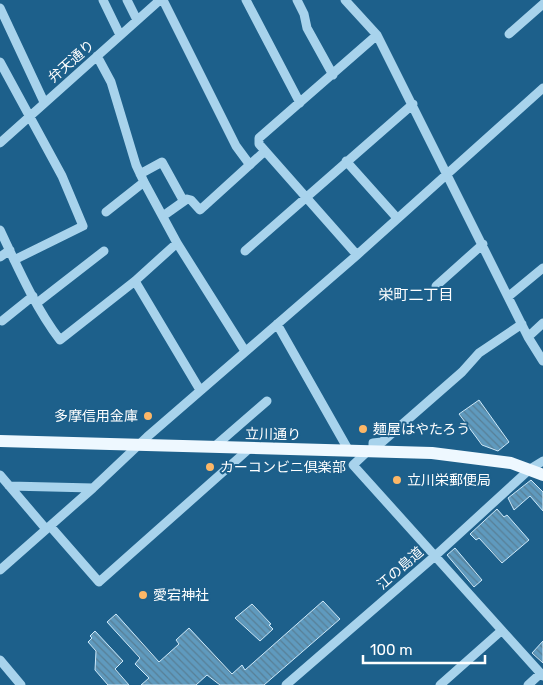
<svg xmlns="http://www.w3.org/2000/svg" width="543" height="685" viewBox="0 0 543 685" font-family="Rubik,'Noto Sans JP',sans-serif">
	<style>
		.building { fill: url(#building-back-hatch); stroke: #cee9f9 }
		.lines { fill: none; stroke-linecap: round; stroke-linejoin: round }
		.minor { stroke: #a8d3ec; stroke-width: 9 }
		.major { stroke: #eef8ff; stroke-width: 12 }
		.poi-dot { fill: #fcb767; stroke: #1d608b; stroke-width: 2 }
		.labels { text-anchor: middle; stroke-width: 4; stroke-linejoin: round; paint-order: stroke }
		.street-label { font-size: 14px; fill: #fff; stroke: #1d608b }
		.poi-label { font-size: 14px; fill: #fff; stroke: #1d608b; text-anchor: start }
		.neighbourhood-label { font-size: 15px; fill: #fff; stroke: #1d608b }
	</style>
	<defs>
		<pattern id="building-back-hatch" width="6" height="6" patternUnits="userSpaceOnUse" patternTransform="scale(1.25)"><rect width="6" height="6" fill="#5f9abe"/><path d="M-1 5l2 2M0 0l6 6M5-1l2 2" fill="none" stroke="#587f96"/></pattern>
	</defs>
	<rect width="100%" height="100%" fill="#1d608b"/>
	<path class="building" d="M479,400L509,442L498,451L482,445L459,414Z
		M531,480L543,492V511L530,496L514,510L508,498Z
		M497,509L504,517L507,515L529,540L502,563L479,538L476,540L470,534Z
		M455,548L482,580L474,587L447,555Z
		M323,601L340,619L264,685H220L207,675L196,685H141L149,678L135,664L140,658L107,622L116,614L159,662L179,644L176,640L189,628L232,674L242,665L245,670Z
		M252,604L271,624L269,625L273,629L260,641L235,618Z
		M95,631L123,661L115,669L129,685H108L95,670L96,651L88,642L92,638L90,636Z
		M543,641V663L532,653Z"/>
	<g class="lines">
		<path class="minor" d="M103,0L120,35
			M127,0L137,20
			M163,0L236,146L250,165
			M246,0L300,103
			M297,0L304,14L307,28L333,75
			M345,0L377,35L528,337L543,361
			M0,8L44,102
			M509,34L543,4
			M97,56L111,82L136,165L144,182L177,243L245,351
			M0,62L62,176L83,226L14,260
			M0,143L160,0
			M346,161L397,218
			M140,174L162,162L183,200
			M106,212L144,182
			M163,216L187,199L191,200L200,210L265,151
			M0,230C18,268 35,307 60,340L135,281L177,243
			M245,251L413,104
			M357,255L259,144V138L377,35
			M0,257L10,250
			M135,281L200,390
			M436,286L483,244
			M509,296L543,268
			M37,303L104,251
			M2,321L33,296
			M277,324L349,451
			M528,337L543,323
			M214,447L267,401
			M368,451L353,465L543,676
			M373,451V443L382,442L462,372L479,353L522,324
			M0,475L46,529
			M9,486L93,488
			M50,526L99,582L250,448
			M0,570L93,488L147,437L357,255L543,88
			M0,660L21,685
			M286,685L435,556L530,469L543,461
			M440,685L501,631
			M528,685L540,674"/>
		<path class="major" d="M0,441L432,453L511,463L543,475"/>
	</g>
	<g class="poi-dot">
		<circle cx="148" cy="416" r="5"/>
		<circle cx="363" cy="429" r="5"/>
		<circle cx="210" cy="467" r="5"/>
		<circle cx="397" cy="480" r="5"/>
		<circle cx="143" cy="595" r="5"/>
	</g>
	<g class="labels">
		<g class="street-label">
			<text transform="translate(71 61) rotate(-41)" y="5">弁天通り</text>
			<text transform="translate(273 434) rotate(1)" y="5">立川通り</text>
			<text transform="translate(400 568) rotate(-41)" y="5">江の島道</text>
		</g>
		<g class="poi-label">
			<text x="138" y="421" text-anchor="end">多摩信用金庫</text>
			<text x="373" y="434">麺屋はやたろう</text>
			<text x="220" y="472">カーコンビニ倶楽部</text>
			<text x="407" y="485">立川栄郵便局</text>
			<text x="153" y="600">愛宕神社</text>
		</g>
		<g class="neighbourhood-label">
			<text x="416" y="300">栄町二丁目</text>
		</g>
	</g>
	<path d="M363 655v8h122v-8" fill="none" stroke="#ffffff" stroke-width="2.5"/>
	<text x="370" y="655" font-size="15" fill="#ffffff" stroke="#1d608b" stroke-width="4" paint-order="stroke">100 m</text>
</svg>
